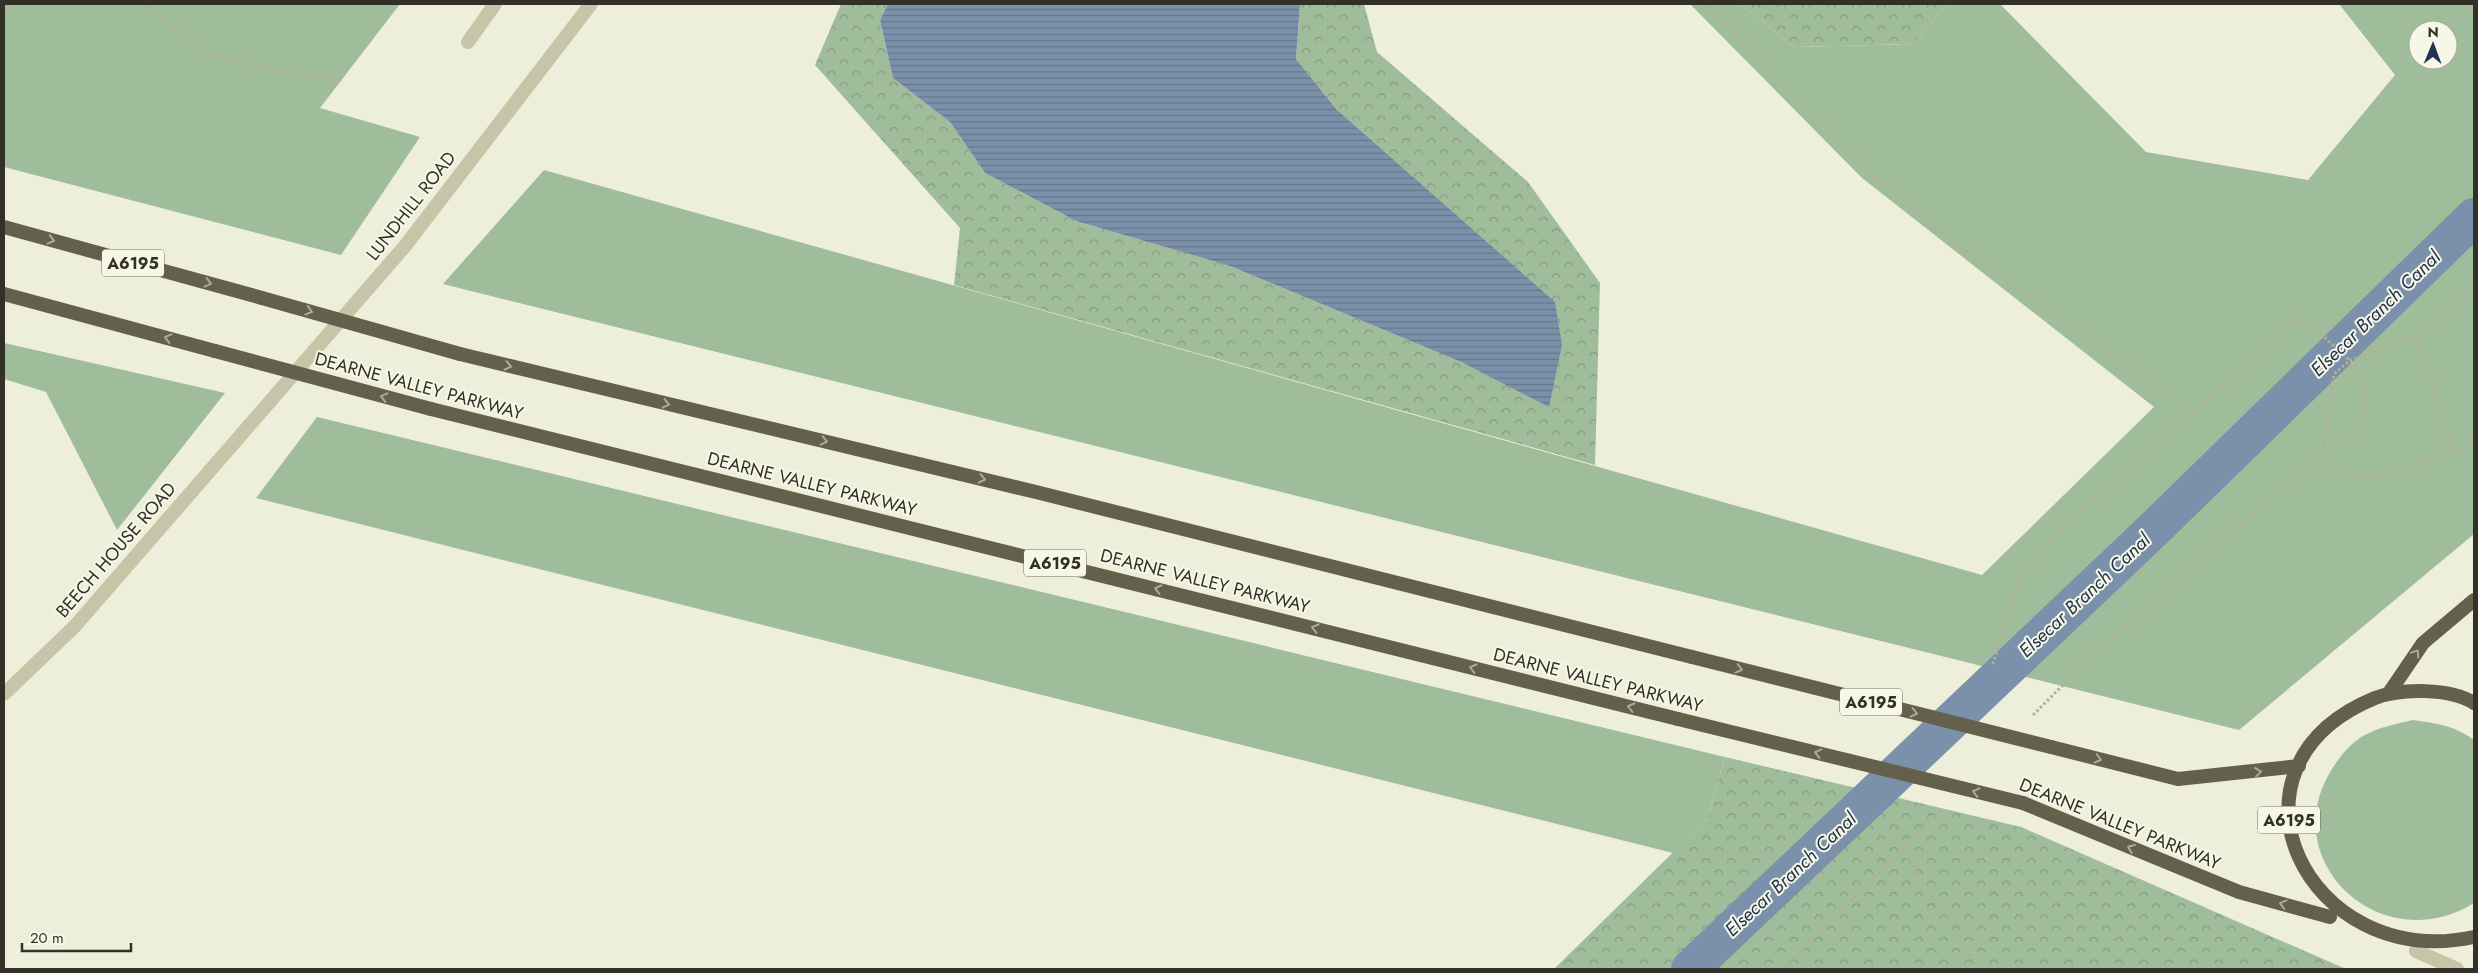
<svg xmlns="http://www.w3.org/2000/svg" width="2478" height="973" viewBox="0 0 2478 973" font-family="Jost,sans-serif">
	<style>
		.grass { fill: #a0bd9b; fill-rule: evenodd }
		.forest { fill: url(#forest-crowns) }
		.water { fill: url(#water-rules) }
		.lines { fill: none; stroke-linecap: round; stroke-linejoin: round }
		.canal { stroke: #7b90aa; stroke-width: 38 }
		.path { stroke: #b2b091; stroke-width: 3; stroke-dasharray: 2.5 2.5; stroke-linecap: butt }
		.service { stroke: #c6c5a7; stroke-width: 14 }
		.minor { stroke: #c6c5a7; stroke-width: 14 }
		.trunk { stroke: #64604c; stroke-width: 14 }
		.path-bridge { stroke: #b2b091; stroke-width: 3; stroke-dasharray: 2.5 2.5; stroke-linecap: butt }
		.trunk-bridge { stroke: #64604c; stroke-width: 14 }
		.oneway { stroke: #adac99 }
		.labels { text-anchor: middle; stroke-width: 4; stroke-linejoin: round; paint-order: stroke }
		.shield { fill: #f6f7e6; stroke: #6e6c60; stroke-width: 1 }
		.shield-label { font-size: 16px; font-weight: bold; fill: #333127 }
		.street-label { font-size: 18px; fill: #333127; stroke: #f6f7e6 }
		.water-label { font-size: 19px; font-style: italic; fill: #203451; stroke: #f6f7e6 }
	</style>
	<defs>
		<pattern id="forest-crowns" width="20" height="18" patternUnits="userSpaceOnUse" patternTransform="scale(1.25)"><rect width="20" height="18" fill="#a0bd9b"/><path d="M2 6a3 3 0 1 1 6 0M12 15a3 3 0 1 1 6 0" fill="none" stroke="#839a7e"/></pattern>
		<pattern id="water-rules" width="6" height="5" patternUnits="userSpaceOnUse" patternTransform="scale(1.25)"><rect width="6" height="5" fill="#7b90aa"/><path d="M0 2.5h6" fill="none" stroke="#65768a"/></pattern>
	</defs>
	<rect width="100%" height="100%" fill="#eeefda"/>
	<path class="grass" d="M4,4H400L320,108L420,137L341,255L4,167Z
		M1690,4H1740L1795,47L1913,44L1948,4H2000L2146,152L2308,180L2395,75L2339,4H2474V534L2239,730L443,284L544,170L1982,575L2154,407L1862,178ZM2418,30H2448V60H2418Z
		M4,343L225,393L117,530L46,392L4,379Z
		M317,417L1725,757L1708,818L1673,853L256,498Z
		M2413,720C2436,723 2456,726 2474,740V903C2381,961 2274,860 2332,769C2340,756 2350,744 2363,736C2379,727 2396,724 2413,720Z"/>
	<path class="forest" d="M841,4H888L880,20L893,78L950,122L985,173L1076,221L1230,266L1461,362L1549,406L1337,110L1296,59L1300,4H1364L1377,52L1528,182L1600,283L1595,465L954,285L960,228L815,65Z
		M1740,4H1948L1913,44L1795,47Z
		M1725,757L2021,827L2346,969H1554L1708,818Z"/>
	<path class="water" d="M888,4H1300L1296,59L1337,110L1555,302L1562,345L1549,407L1461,362L1230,266L1076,221L985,173L950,122L893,78L880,20Z"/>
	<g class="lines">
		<path class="canal" d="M1690,969L2153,530L2474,217"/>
		<path class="path" d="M144,4L203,52L276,71L342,80
			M1704,4L1795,99L1875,178L1978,261L2104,351L2196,412
			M2474,286L2417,336L2349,361L2334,374L2323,452L2331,472L2379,479L2449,453L2474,446
			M2417,336L2431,372L2438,414L2453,451
			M1993,664L2020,577L2063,527L2155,444L2192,416L2259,351L2295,320H2302L2321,334
			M2033,715L2098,650L2323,452L2364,423L2367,380L2359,369
			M1902,849L1979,969
			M1784,969L1941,809"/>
		<path class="service" d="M468,42L495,4"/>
		<path class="minor" d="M4,694L75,626L405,246L591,4
			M2416,951L2457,969"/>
		<path class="trunk" d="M4,227L262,298
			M4,294L215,351
			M460,354L1040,493L1692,657
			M431,409L1678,719
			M2389,693L2423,643L2474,600
			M2474,703C2450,688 2401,688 2375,698C2207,767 2307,973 2474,937
			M2051,747L2178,779L2299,766
			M2023,803L2239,892L2330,917"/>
		<path class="path-bridge" d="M2321,334L2359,369"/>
		<path class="trunk-bridge" d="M262,298L460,354
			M215,351L431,409
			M1692,657L2051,747
			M1678,719L2023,803"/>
	</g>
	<defs><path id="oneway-chevron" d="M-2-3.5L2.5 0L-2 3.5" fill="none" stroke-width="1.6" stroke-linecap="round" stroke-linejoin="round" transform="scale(1.25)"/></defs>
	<g class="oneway">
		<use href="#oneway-chevron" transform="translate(51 240) rotate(15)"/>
		<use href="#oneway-chevron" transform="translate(208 283) rotate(15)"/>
		<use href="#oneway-chevron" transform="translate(309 311) rotate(16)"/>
		<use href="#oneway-chevron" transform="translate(168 338) rotate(-165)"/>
		<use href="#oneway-chevron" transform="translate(508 366) rotate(13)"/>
		<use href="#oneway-chevron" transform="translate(384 397) rotate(-165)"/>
		<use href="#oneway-chevron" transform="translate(666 404) rotate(13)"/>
		<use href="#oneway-chevron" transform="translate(824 441) rotate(13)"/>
		<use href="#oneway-chevron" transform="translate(982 479) rotate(13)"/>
		<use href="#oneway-chevron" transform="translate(1158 589) rotate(-166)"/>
		<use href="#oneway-chevron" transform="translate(1315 628) rotate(-166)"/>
		<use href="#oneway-chevron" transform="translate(2416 653) rotate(-56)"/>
		<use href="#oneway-chevron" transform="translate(1473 668) rotate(-166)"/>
		<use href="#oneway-chevron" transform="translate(1739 669) rotate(14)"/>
		<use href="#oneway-chevron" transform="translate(1631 707) rotate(-166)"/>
		<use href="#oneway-chevron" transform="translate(1914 713) rotate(14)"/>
		<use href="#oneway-chevron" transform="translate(1818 753) rotate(-166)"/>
		<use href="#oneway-chevron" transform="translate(2098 759) rotate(14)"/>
		<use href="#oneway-chevron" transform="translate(2258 772) rotate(-7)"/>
		<use href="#oneway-chevron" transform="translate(1976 792) rotate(-166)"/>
		<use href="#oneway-chevron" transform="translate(2131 848) rotate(-158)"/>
		<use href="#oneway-chevron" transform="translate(2283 904) rotate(-165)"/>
	</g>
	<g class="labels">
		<g class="shield">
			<rect x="102" y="249.5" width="62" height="27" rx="4"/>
			<rect x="1024" y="549.5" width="62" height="27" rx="4"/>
			<rect x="1840" y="688.5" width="62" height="27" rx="4"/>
			<rect x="2258" y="806.5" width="62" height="27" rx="4"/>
		</g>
		<g class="shield-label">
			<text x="133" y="269">A6195</text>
			<text x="1055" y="569">A6195</text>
			<text x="1871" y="708">A6195</text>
			<text x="2289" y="826">A6195</text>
		</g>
		<g class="street-label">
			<text transform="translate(411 206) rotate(-52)" y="6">LUNDHILL ROAD</text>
			<text transform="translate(419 386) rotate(15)" y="6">DEARNE VALLEY PARKWAY</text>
			<text transform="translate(812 484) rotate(14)" y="6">DEARNE VALLEY PARKWAY</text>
			<text transform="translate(116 550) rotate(-49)" y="6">BEECH HOUSE ROAD</text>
			<text transform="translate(1205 581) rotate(14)" y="6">DEARNE VALLEY PARKWAY</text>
			<text transform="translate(1598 680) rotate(14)" y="6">DEARNE VALLEY PARKWAY</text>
			<text transform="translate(2120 824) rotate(22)" y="6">DEARNE VALLEY PARKWAY</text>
		</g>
		<g class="water-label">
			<text transform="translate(2375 313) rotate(-44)" y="7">Elsecar Branch Canal</text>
			<text transform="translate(2084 595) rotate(-43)" y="7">Elsecar Branch Canal</text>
			<text transform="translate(1790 874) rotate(-43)" y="7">Elsecar Branch Canal</text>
		</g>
	</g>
	<rect width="2478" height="973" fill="none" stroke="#333127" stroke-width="10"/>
	<g transform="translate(2433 45) rotate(1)"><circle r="24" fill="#f6f7e6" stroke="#a8a89a"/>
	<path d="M0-4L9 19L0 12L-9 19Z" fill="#203451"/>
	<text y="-8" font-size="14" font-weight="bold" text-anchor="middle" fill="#333127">N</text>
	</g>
	<path d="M22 943v8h109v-8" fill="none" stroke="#333127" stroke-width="2.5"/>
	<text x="30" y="943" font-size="15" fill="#333127" stroke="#f6f7e6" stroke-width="4" paint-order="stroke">20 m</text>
</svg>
